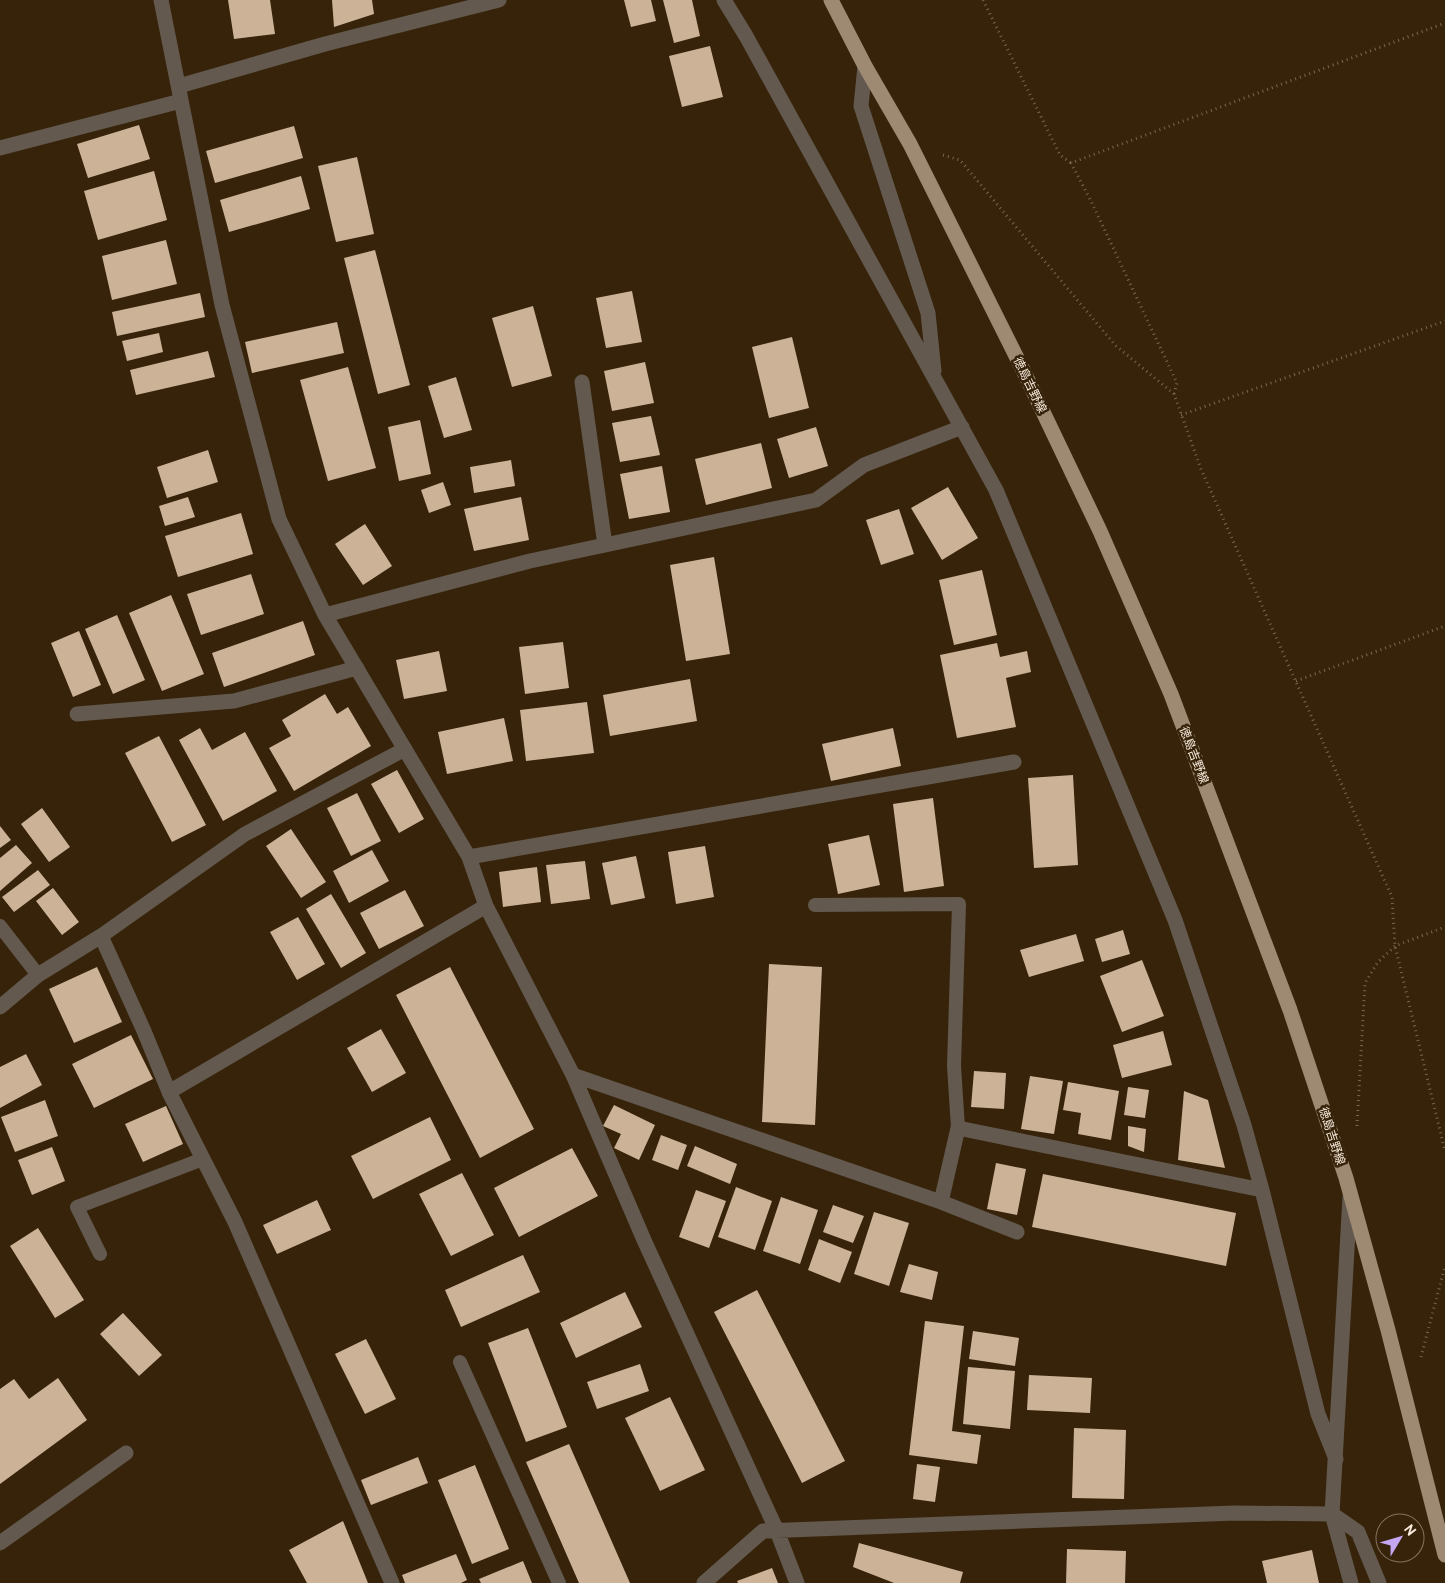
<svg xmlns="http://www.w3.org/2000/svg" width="1445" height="1583" viewBox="0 0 1445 1583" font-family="Overpass,'Noto Sans JP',sans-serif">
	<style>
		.building { fill: #ccb398 }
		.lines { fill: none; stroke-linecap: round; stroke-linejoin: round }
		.path { stroke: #786752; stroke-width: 3; stroke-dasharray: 1 4; stroke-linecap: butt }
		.service { stroke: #63594e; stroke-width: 14 }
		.minor { stroke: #63594e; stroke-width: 15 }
		.primary { stroke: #9e8973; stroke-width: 15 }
		.labels { text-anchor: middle; stroke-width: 5; stroke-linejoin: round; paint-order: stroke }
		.street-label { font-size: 12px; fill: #f9ebdd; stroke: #36230a }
	</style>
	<rect width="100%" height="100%" fill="#36230a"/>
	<path class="building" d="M228,0H270L275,34L234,39Z
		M332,0H372L374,14L334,27Z
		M624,0H651L656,21L631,27Z
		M663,0H692L700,36L674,43Z
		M710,46L723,97L682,107L669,56Z
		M139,125L150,159L88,178L77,144Z
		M294,126L303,158L215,183L206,151Z
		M357,157L374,234L336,242L318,166Z
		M154,171L167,220L98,240L84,191Z
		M301,176L310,209L229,232L220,200Z
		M166,240L177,284L112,300L102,256Z
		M375,250L410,385L378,394L344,258Z
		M632,291L642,342L606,348L596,298Z
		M200,293L205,317L117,336L112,312Z
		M533,306L552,376L512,387L492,318Z
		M337,322L344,353L252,373L245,342Z
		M159,333L163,352L127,361L122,341Z
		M792,337L809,408L769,418L752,347Z
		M208,351L215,377L136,395L130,370Z
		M645,362L654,403L612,411L604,371Z
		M348,367L376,468L328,481L300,380Z
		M456,377L472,430L444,438L428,386Z
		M651,416L660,455L620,462L612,423Z
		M420,420L431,474L399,481L388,427Z
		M816,427L828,466L789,478L777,439Z
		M761,443L772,488L706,505L695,459Z
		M208,450L218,482L167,498L157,467Z
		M511,460L515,486L474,493L470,467Z
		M662,466L670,512L629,519L620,474Z
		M443,482L451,505L429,513L421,490Z
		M948,487L978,538L942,560L911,508Z
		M188,497L195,517L165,526L159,506Z
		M521,497L529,540L474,551L464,509Z
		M899,509L914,554L881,565L866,520Z
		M241,513L253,554L178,577L165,536Z
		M365,524L392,566L363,585L335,544Z
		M714,557L730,654L686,661L670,565Z
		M982,570L997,635L954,645L939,580Z
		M251,574L264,614L201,635L187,594Z
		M171,595L204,674L162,691L129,613Z
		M117,615L145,680L113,694L85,629Z
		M303,621L315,655L224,687L212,653Z
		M79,631L101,685L73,697L51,643Z
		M563,642L569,688L525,694L519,647Z
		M997,643L1000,657L1027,651L1031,672L1006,678L1016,727L957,738L940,655Z
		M439,651L447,691L404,699L396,660Z
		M690,679L697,721L610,736L603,695Z
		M325,694L337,714L348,707L371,746L294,791L269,748L291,736L282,720Z
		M587,702L594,753L526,761L520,710Z
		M504,718L513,761L447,774L438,732Z
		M200,728L212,750L245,732L277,791L223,821L179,740Z
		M893,728L901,766L831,781L822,744Z
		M159,736L206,825L172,842L125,753Z
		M397,770L424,819L399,833L371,784Z
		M1073,775L1078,865L1034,868L1028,778Z
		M357,793L381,841L351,856L327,808Z
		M933,798L944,886L904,892L893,804Z
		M42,808L70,847L49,862L21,824Z
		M0,826L11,840L0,848Z
		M291,829L326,882L301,898L266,846Z
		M869,835L880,885L838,894L828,844Z
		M16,845L32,863L0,891V858Z
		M705,846L714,897L676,904L668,852Z
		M372,850L389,881L349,903L333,871Z
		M636,856L645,898L611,905L602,863Z
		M585,861L590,899L551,904L546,865Z
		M537,867L541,902L503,907L499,872Z
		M38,870L50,885L14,912L2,897Z
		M53,888L79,922L62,935L36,901Z
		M405,890L424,926L379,949L360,913Z
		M331,894L366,953L341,968L306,909Z
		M298,917L325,964L297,980L270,932Z
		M1123,930L1130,954L1102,962L1095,939Z
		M1076,934L1084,961L1029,977L1020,950Z
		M1142,960L1164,1016L1122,1032L1100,976Z
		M769,964L822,967L815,1125L762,1122Z
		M97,967L122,1022L74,1043L49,989Z
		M450,967L534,1129L480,1158L396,995Z
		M381,1029L406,1073L372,1092L347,1048Z
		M1163,1031L1172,1065L1122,1078L1113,1045Z
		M131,1035L153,1079L94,1108L72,1064Z
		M26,1054L42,1085L0,1108V1067Z
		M974,1071L1006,1073L1004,1109L971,1107Z
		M1030,1076L1063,1081L1054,1134L1021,1129Z
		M1068,1082L1119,1091L1111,1140L1078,1134L1081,1113L1063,1110Z
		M1128,1087L1149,1090L1145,1118L1124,1115Z
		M1184,1091L1208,1100L1225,1168L1178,1160Z
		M45,1100L58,1136L15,1152L1,1117Z
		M614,1105L655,1125L639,1160L614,1148L621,1134L603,1126Z
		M166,1106L183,1144L143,1162L125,1124Z
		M430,1117L451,1160L373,1199L351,1156Z
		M1128,1126L1146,1129L1144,1152L1128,1146Z
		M661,1135L687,1145L678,1170L652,1160Z
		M695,1146L737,1164L730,1184L687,1166Z
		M52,1147L65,1181L32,1195L18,1160Z
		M572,1148L598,1196L519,1237L494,1188Z
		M996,1163L1026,1169L1017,1215L987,1209Z
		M462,1173L494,1235L451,1256L419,1194Z
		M1043,1174L1236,1213L1226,1266L1032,1227Z
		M736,1187L772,1201L755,1250L718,1237Z
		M696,1190L726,1201L709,1248L679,1237Z
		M781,1197L818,1210L800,1264L763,1251Z
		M317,1200L331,1230L277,1254L263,1225Z
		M833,1205L864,1216L853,1243L823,1232Z
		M874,1212L909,1223L889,1286L854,1274Z
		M38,1228L84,1300L55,1318L10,1246Z
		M819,1239L852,1252L840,1283L808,1270Z
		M523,1255L540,1292L461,1327L445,1290Z
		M909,1264L938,1272L932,1300L900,1292Z
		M757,1290L845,1461L802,1483L714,1312Z
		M625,1292L642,1327L576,1358L560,1323Z
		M123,1313L162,1355L139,1376L100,1334Z
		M925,1321L964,1326L952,1431L981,1435L977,1464L909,1455Z
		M528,1328L567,1427L526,1442L488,1343Z
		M973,1331L1019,1338L1015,1366L969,1359Z
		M366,1339L396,1399L365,1414L335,1354Z
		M640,1364L649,1391L597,1409L587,1382Z
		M968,1367L1015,1371L1010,1429L963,1424Z
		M1029,1375L1092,1378L1090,1413L1027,1410Z
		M58,1378L87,1420L0,1484V1389L14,1379L29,1399Z
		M670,1397L705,1470L660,1491L625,1418Z
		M1074,1428L1126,1430L1124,1499L1072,1498Z
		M569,1444L630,1583H579L526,1462Z
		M418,1457L428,1483L371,1505L361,1480Z
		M917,1464L940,1467L935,1502L913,1499Z
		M475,1465L509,1549L472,1564L438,1480Z
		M343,1521L368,1583H307L289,1550Z
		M859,1543L963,1572L960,1583H894L853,1567Z
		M1067,1549L1126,1551L1125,1583H1066Z
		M1312,1550L1319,1583H1267L1262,1561Z
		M456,1554L467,1580L461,1583H405L402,1575Z
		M523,1561L532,1583H481L479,1579Z
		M772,1568L778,1583H738L737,1581Z"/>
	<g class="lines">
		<path class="path" d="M983,0L1060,155L1071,163
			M943,155L960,160L1115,345L1174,394L1201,469L1392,897L1395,946L1445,1151
			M1174,394L1177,383L1091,201L1071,163L1445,23
			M1181,415L1445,321
			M1296,681L1445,626
			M1357,1126L1365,983L1378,962L1395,946L1445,927
			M1421,1357L1445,1266"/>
		<path class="service" d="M815,905L959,904L954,1066L958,1128
			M0,926L38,975
			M100,1254L77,1207L203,1159
			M460,1362L559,1583"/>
		<path class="minor" d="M161,0L222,305L279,519L325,615
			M724,0L746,36L996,490L1175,920L1244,1125L1262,1190L1318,1414L1336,1459
			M865,66L861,106L928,313L934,371
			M179,86L325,44L499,0
			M0,148L181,101
			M582,382L605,545
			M77,714L234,701L357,668
			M469,857L1014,762
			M101,936L144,1031L169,1092L235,1222L392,1583
			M0,1007L38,975L101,936L245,834L405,749
			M573,1075L941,1202L958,1128L1262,1190
			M169,1092L486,906
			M941,1202L1017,1232
			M1332,1514L1358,1532L1379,1583
			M1332,1514L1351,1583
			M0,1543L126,1453
			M704,1583L763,1531L1235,1513L1332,1514L1350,1197
			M797,1583L777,1531L644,1240L573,1075L486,906L469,857L325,615L530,561L816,500L864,465L962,427"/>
		<path class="primary" d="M831,0L865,66L910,144L1024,372L1100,531L1171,694L1290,1010L1346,1178L1388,1330L1445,1555"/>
	</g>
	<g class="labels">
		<g class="street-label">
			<text transform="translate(1030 385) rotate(64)" y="4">徳島吉野線</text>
			<text transform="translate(1194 755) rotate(69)" y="4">徳島吉野線</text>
			<text transform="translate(1332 1136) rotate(72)" y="4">徳島吉野線</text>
		</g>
	</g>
	<g transform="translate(1400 1538) rotate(52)"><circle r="24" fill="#36230a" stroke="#84735e"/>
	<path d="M0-4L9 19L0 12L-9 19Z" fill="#c5a7f1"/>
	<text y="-8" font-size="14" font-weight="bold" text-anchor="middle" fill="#f9ebdd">N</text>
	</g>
</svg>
